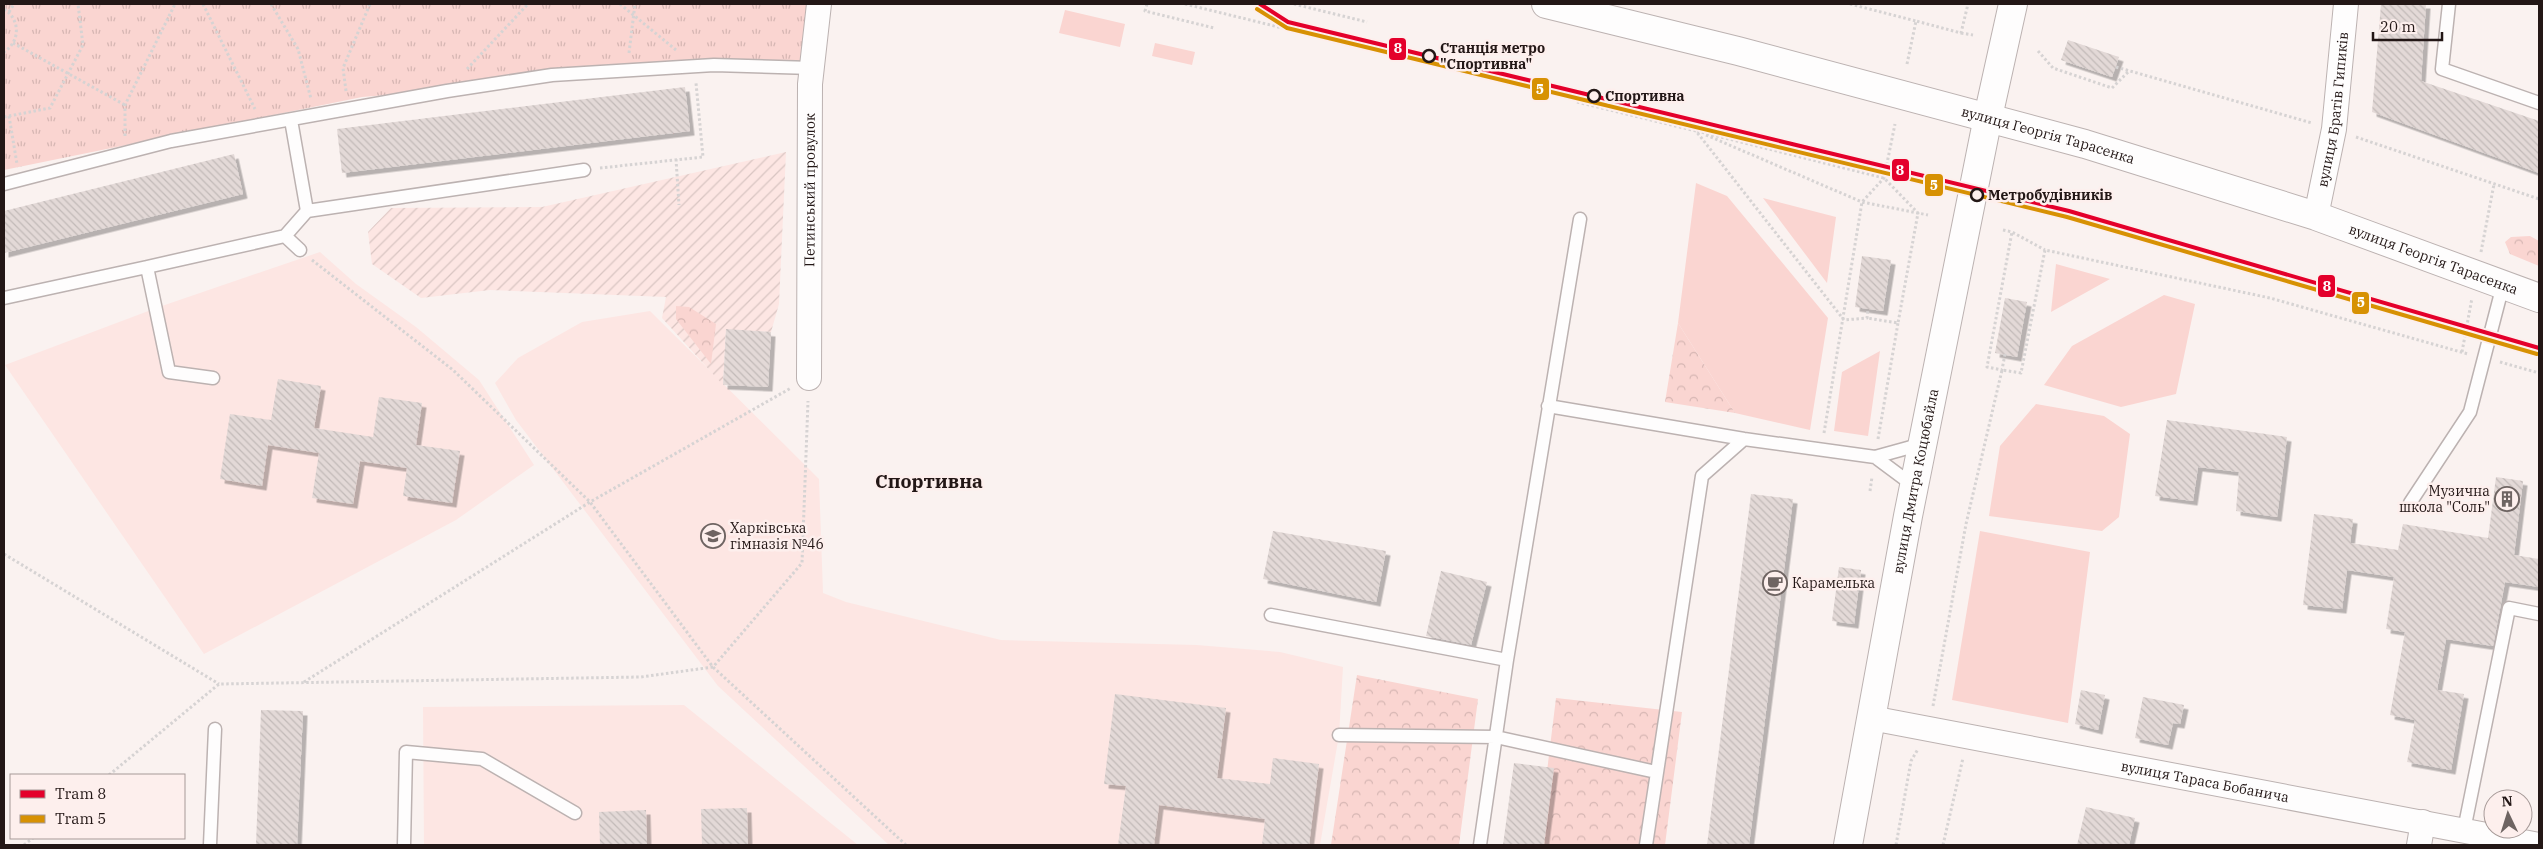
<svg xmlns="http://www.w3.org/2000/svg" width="2543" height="849" viewBox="0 0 2543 849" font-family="'IBM Plex Serif',serif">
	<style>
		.built { fill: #fde6e3 }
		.industrial { fill: url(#industrial-furrows) }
		.grass { fill: #fad5d1 }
		.forest { fill: url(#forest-crowns) }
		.park { fill: url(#park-tufts) }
		.building { fill: url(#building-back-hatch); filter: url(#shadow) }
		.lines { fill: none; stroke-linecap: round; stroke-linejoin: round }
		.service-casing { stroke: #bcb2b1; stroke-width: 15 }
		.minor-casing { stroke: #bcb2b1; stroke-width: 26 }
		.tertiary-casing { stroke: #bcb2b1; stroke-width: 30 }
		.secondary-casing { stroke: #bcb2b1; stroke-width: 30 }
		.path { stroke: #d6d3d3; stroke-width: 3; stroke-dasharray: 2.5 2.5; stroke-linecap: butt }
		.service { stroke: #fefdfd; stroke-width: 12 }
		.minor { stroke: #fefdfd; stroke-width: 24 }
		.tertiary { stroke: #fefdfd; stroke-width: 28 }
		.secondary { stroke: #fefdfd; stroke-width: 28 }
		.tram-1-casing { stroke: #fdefed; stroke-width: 8 }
		.tram-2-casing { stroke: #fdefed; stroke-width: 8 }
		.tram-1 { stroke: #e4002b; stroke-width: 4 }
		.tram-2 { stroke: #d79103; stroke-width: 4 }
		.stop-dot { fill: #fdefed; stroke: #231716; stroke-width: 2.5 }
		.labels { text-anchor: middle; stroke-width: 5; stroke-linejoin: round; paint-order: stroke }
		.stop-label { font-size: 14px; font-weight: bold; fill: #231716; stroke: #fdefed; text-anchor: start }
		.street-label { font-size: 14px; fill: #231716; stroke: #fdefed }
		.poi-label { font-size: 14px; fill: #231716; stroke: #fdefed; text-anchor: start }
		.district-label { font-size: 19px; font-weight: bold; fill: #231716; stroke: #fdefed }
		.line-badge { stroke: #fdefed; stroke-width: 2 }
		.badge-label { font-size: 14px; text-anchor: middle; font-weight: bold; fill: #fff }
	</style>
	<defs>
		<pattern id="industrial-furrows" width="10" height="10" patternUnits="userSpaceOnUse" patternTransform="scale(1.25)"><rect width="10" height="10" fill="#fde6e3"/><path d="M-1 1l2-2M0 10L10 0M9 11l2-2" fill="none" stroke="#d9c5c2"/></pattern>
		<pattern id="forest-crowns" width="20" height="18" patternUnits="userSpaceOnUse" patternTransform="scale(1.25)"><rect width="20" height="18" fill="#fad5d1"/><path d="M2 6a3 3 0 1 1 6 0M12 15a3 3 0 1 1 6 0" fill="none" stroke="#d6b6b3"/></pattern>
		<pattern id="park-tufts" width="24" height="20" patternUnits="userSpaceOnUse" patternTransform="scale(1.25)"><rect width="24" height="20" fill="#fad5d1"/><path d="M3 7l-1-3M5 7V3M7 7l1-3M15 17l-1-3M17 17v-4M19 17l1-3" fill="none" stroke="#d6b6b3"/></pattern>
		<pattern id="building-back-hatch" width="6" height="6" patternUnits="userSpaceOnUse" patternTransform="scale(1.25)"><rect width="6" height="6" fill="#e3d9d7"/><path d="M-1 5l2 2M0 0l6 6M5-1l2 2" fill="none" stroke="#c2bab8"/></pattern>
		<filter id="shadow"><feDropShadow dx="4.5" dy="4.5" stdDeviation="0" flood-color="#0004"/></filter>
	</defs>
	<rect width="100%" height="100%" fill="#faf2f0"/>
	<path class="built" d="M320,252L356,284L416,327L479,380L534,465L456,520L204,654L5,365L159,307Z
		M650,311L819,479L823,593L846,602L1001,640L1197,645L1280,652L1343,667L1339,735L1320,845H889L718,686L516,420L495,383L518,358L582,322Z
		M684,705L858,845H424L423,707Z"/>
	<path class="industrial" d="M786,152L779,304L771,332L726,330L723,385L662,318L666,297L490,290L421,298L372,264L368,232L391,208L542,207Z"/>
	<path class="grass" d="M1065,10L1125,24L1120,47L1059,33Z
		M1155,43L1195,52L1192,65L1152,56Z
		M1696,183L1727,196L1828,318L1810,430L1735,413L1678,323Z
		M1763,198L1836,217L1827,283Z
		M2056,264L2110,279L2051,312Z
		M2164,295L2195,304L2176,394L2121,407L2044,385L2072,346Z
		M1880,351L1868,436L1834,431L1842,372Z
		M2036,404L2104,416L2130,434L2119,517L2102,531L1989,516L2000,446Z
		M1980,531L2090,552L2068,723L1952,700Z"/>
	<path class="forest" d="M2530,236L2539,241V266L2510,254L2505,242L2511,237Z
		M676,306L689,307L716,324L711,364L676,319Z
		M1678,323L1735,413L1665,402Z
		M1357,675L1478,699L1459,845H1331Z
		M1556,698L1682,712L1665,845H1538Z"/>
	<path class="park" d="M4,4H809L805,61L362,97L4,170Z"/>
	<path class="building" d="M2381,4H2426L2421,81L2539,121V173L2372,112Z
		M2068,40L2119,57L2112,77L2061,60Z
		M685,87L690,131L342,173L337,129Z
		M234,154L243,194L4,253V211Z
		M1862,256L1891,260L1883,311L1855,307Z
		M2005,298L2027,302L2017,357L1995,353Z
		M726,329L771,332L768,387L723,385Z
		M278,379L321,386L314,428L373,437L379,397L422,403L416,445L460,451L452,503L403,496L407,468L360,461L353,504L312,498L319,453L268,445L262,486L220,479L230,414L271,420Z
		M2167,420L2287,437L2277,517L2236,511L2239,472L2198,467L2193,501L2155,496Z
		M2496,477L2523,481L2514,555L2539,559V587L2505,582L2493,646L2446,639L2437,690L2464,694L2451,770L2407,762L2415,720L2390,715L2405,632L2386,629L2394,577L2347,570L2342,609L2303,605L2314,514L2353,519L2350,543L2398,550L2403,524L2488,538Z
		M1751,494L1793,499L1749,845H1707Z
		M1273,531L1386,551L1376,602L1263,579Z
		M1839,567L1861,570L1854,624L1832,621Z
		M1441,571L1487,582L1471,645L1426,636Z
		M2081,690L2105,695L2098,730L2075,724Z
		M1115,694L1226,708L1217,778L1270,784L1273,758L1319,764L1309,845H1262L1265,819L1159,805L1154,845H1118L1126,786L1104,784Z
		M2143,697L2184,705L2180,724L2173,723L2168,745L2135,738Z
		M261,710L303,711L297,845H256Z
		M1514,763L1554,768L1544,845H1503Z
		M2086,807L2135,818L2129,845H2077Z
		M747,808L748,845H702L701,809Z
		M646,810L647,845H600L599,812Z"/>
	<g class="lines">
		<defs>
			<path id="service" d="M2449,4L2442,69L2539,103
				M291,120L307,211L285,236L300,250
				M4,184L171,141L447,91L552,75L714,65L812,68
				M307,211L584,170
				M4,298L147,267
				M213,378L169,372L147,267L285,236
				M1548,406L1744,439L1875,457L1922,444
				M1875,457L1914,486
				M2410,503L2470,412L2503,285
				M1271,615L1507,660L1480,845
				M1507,660L1580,219
				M1339,735L1496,737L1656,772
				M2464,830L2509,608L2539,614
				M210,845L215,729
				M404,845L406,752L482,759L575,813
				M1646,845L1702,476L1744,439"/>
			<g id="minor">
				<path id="s1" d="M2316,216L2334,129L2346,4"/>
				<path id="s2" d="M809,378L810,84L819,4"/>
				<path id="s3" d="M1871,718L2539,845"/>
				<path d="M2419,845L2423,822"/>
			</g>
			<path id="tertiary" d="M1988,117L2013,4"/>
			<g id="secondary">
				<path id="s4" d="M1546,4L1738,51L2085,144L2316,216L2539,298"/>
				<path id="s5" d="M1848,845L1908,516L1988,117"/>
			</g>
		</defs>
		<use href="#service" class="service-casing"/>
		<use href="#minor" class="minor-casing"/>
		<use href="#tertiary" class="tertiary-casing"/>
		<use href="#secondary" class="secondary-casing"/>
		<path class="path" d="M203,4L255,109
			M271,4L298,49L311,99
			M620,4L676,50
			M1147,4L1145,11L1214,28
			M1185,4L1360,47
			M1294,4L1367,22
			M1850,4L1916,21
			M4,9C20,19 21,41 4,52
			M9,12L14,4
			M1961,33L1973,35
			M13,43L125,105
			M2038,51L2053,68L2112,88L2129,71
			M629,53L635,4
			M1907,64L1916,21L1961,33L1968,4
			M2116,67L2312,123
			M467,69L528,4
			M346,91L343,68L370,4
			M1577,102L1696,131L1844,320L1867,318L1868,309
			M9,116L17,164
			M4,117L50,108L83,45L78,4
			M1697,131L1884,178L1918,213L1898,323L1867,318
			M1706,135L1862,202L1928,215
			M125,136V105L175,4
			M2356,137L2539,199
			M676,159L679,205
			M600,168L703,157L696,83
			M2003,230L2012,232L2045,250
			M2481,252L2494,184
			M312,260L453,370L590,502L713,667L906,845
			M2462,352L2472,298
			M2005,354L2002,370L1987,367L2012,232
			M2500,362L2539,373
			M1824,433L1862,202L1884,178L1895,124
			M1878,439L1898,323
			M1870,491L1872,477
			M4,554L219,684
			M304,682L590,502L791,388
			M1933,706L1966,524L2002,370L2021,373L2045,250L2270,298L2468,354
			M109,775L219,684L641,677L713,667L802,563L808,401
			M24,845L33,838
			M1896,845L1911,761L1918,749
			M1943,845L1963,758"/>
		<use href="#service" class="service"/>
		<use href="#minor" class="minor"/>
		<use href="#tertiary" class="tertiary"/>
		<use href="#secondary" class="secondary"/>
		<defs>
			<path id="tram-1" d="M1260,4L1288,22L2069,211L2539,348"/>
			<path id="tram-2" d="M1257,9L1287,28L2067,217L2537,354"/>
		</defs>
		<use href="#tram-1" class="tram-1-casing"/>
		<use href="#tram-2" class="tram-2-casing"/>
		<use href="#tram-1" class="tram-1"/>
		<use href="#tram-2" class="tram-2"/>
	</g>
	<defs>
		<symbol id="building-ring" viewBox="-11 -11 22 22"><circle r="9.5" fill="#fdefed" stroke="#6e6462" stroke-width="1.5"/><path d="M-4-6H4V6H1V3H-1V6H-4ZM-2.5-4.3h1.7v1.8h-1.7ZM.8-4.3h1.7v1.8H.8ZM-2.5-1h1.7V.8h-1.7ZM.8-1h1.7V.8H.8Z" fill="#6e6462"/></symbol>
		<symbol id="school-ring" viewBox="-11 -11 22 22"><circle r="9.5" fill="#fdefed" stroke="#6e6462" stroke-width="1.5"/><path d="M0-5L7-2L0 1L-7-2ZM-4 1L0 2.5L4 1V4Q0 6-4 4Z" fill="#6e6462"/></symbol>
		<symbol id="cafe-ring" viewBox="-11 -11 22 22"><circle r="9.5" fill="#fdefed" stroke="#6e6462" stroke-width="1.5"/><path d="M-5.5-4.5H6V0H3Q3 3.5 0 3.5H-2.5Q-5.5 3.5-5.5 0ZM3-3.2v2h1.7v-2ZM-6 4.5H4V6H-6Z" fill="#6e6462"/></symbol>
	</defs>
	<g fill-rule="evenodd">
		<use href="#building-ring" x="2493" y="485" width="28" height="28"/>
		<use href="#school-ring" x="699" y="522" width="28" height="28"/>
		<use href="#cafe-ring" x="1761" y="569" width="28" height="28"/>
	</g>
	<g class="stop-dot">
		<circle cx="1429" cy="56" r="6"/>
		<circle cx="1594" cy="96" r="6"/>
		<circle cx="1977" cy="195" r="6"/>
	</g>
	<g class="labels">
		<g class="stop-label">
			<text x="1440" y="53">Станція метро<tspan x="1440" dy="16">"Спортивна"</tspan></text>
			<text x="1605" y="101">Спортивна</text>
			<text x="1988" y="200">Метробудівників</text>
		</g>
		<g class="street-label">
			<text dy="5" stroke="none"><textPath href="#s1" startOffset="108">вулиця Братів Гипиків</textPath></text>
			<text dy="5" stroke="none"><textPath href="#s4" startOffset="519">вулиця Георгія Тарасенка</textPath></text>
			<text dy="5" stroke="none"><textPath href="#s2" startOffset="188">Петинський провулок</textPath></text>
			<text dy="5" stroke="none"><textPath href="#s4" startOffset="924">вулиця Георгія Тарасенка</textPath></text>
			<text dy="5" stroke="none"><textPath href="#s5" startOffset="370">вулиця Дмитра Коцюбайла</textPath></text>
			<text dy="5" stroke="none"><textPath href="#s3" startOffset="340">вулиця Тараса Бобанича</textPath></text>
		</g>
		<g class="poi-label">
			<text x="2490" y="496" text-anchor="end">Музична<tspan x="2490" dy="16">школа "Соль"</tspan></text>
			<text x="730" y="533">Харківська<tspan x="730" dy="16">гімназія №46</tspan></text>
			<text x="1792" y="588">Карамелька</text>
		</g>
		<g class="district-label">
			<text x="929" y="488">Спортивна</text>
		</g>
	</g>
	<g class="line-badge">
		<rect x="1388" y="37" width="19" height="24" rx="5" fill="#e4002b"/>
		<rect x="1531" y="77" width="19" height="24" rx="5" fill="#d79103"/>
		<rect x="1891" y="158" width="19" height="24" rx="5" fill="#e4002b"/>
		<rect x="1924" y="173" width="20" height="24" rx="5" fill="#d79103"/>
		<rect x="2317" y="274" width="19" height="24" rx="5" fill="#e4002b"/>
		<rect x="2351" y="291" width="19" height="24" rx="5" fill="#d79103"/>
	</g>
	<g class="badge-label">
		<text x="1398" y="53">8</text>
		<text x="1540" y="94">5</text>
		<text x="1900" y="175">8</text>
		<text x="1934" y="190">5</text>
		<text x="2327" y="291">8</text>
		<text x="2361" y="307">5</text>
	</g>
	<rect width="2543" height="849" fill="none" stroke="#231716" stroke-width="10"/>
	<rect x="10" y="774" width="175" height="65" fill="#fdefed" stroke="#a69997"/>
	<rect x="20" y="790" width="25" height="8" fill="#e4002b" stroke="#a69997"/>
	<text x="55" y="799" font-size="15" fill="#231716">Tram 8</text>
	<rect x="20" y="815" width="25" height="8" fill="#d79103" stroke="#a69997"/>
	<text x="55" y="824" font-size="15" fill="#231716">Tram 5</text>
	<g transform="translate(2508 814) rotate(356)"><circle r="24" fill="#fdefed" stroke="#a69997"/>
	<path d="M0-4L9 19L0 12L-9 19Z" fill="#6e6462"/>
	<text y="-8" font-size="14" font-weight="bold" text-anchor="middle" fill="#231716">N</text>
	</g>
	<path d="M2373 32v8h69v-8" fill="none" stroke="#231716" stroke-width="2.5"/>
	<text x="2380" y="32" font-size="15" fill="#231716" stroke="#fdefed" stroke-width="4" paint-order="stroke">20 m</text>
</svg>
